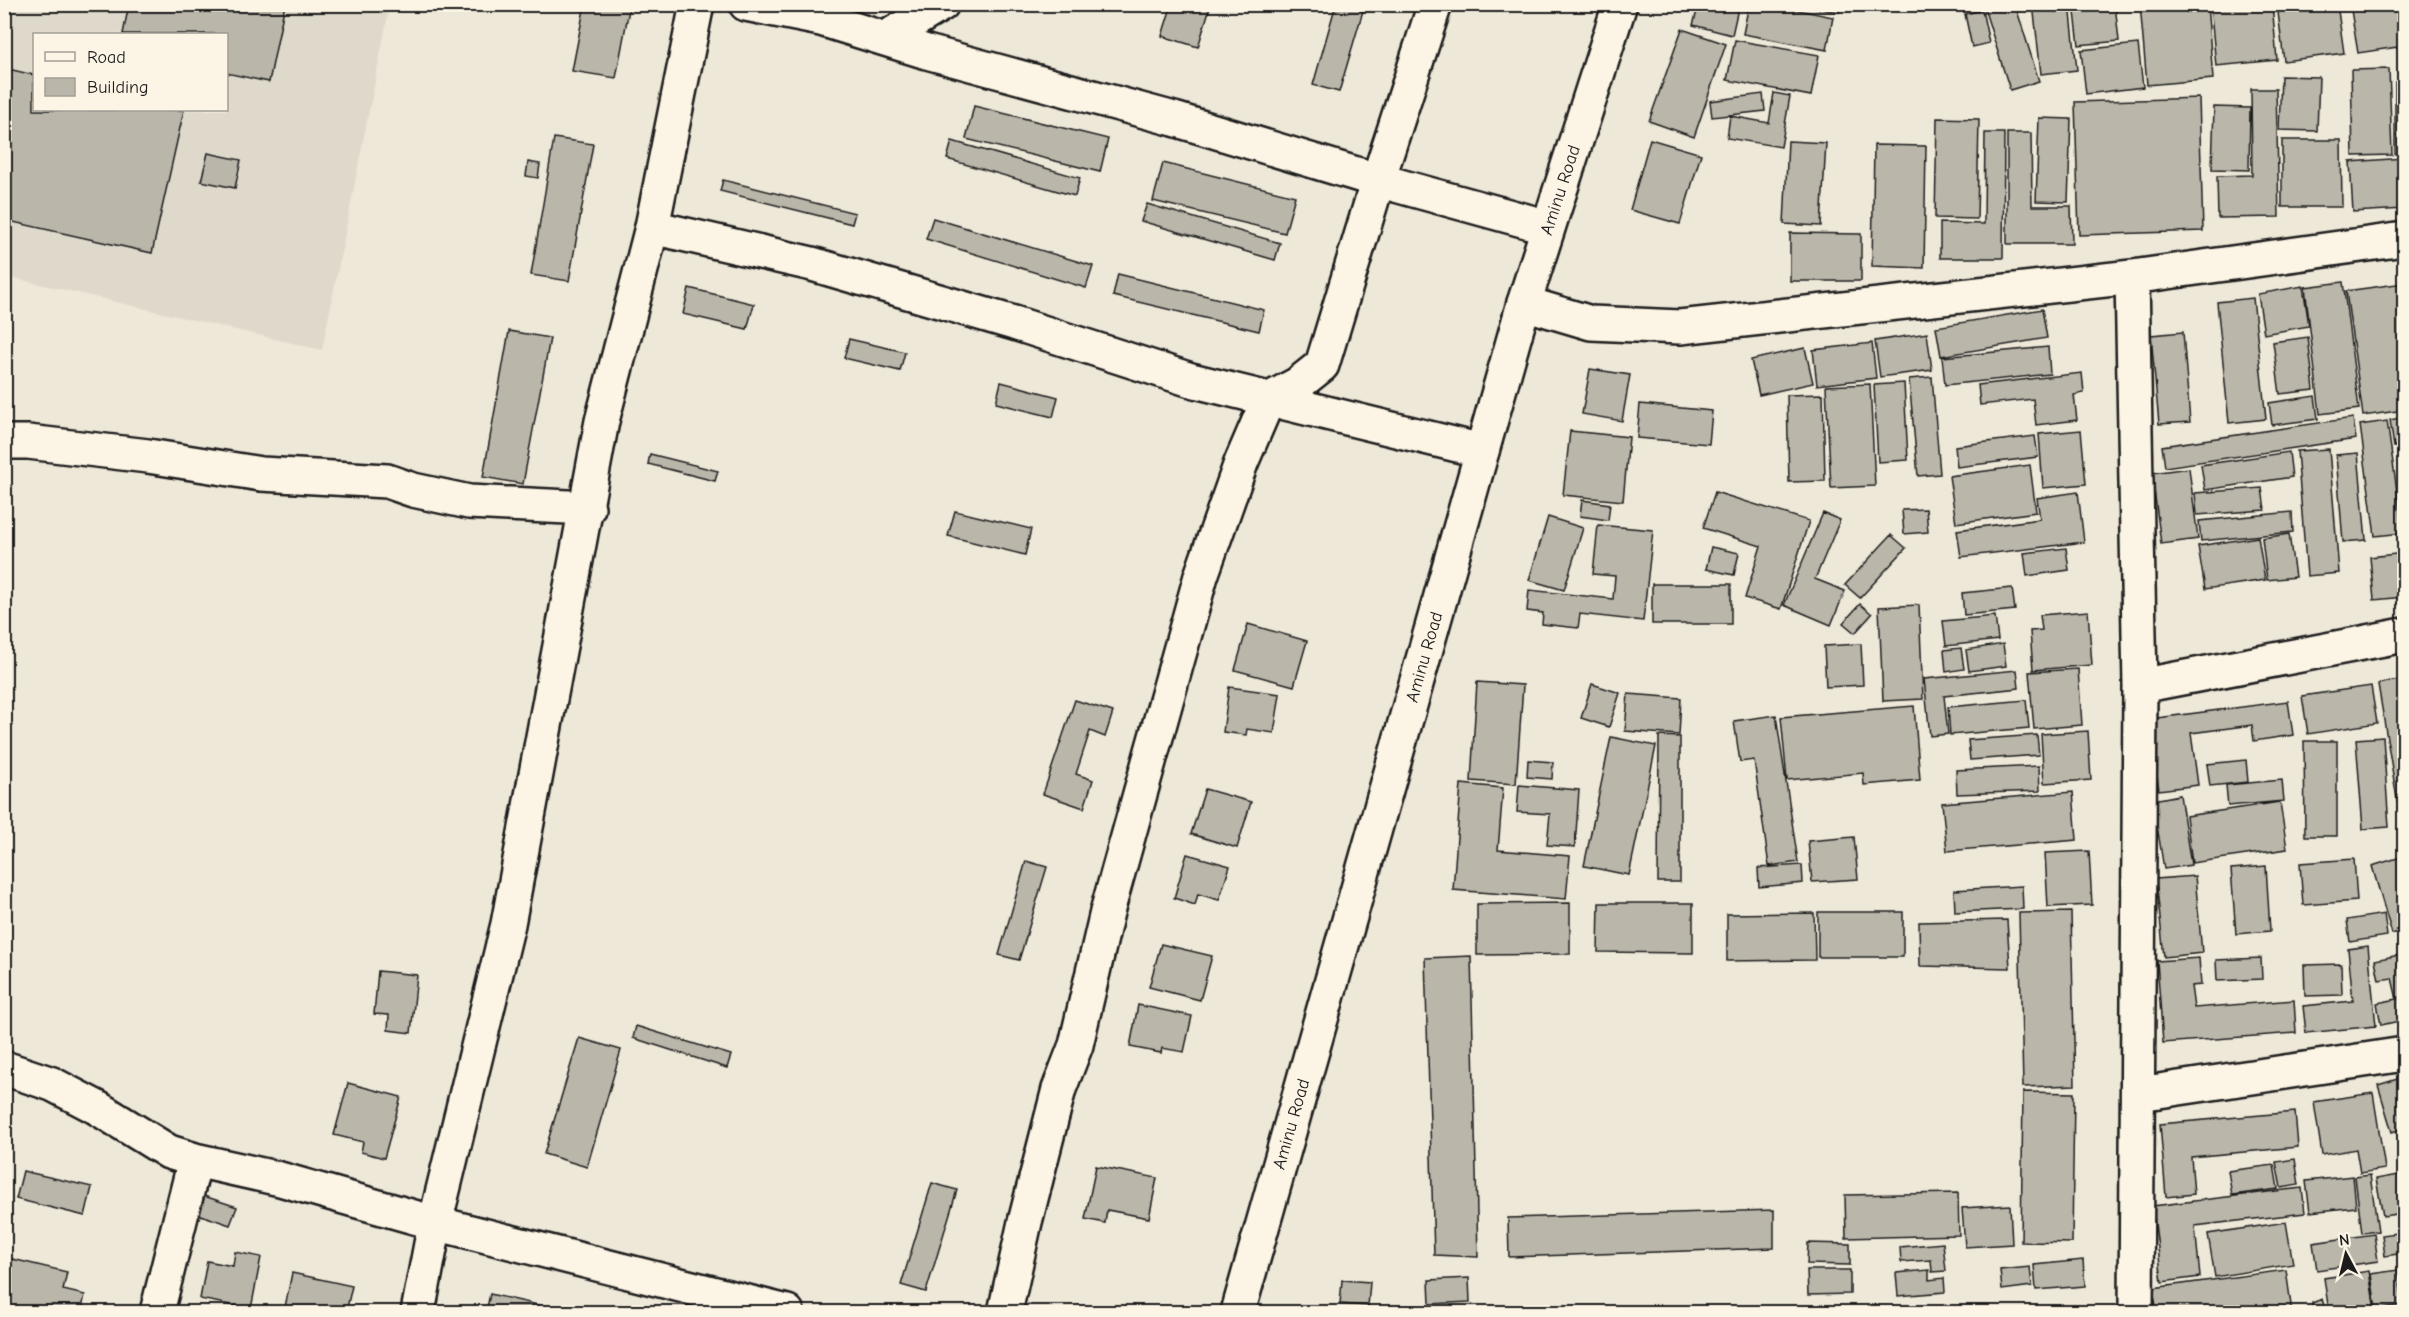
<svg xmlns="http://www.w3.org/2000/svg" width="2409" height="1317" viewBox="0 0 2409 1317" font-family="'Comic Neue',sans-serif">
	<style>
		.built { fill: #ded9cb; fill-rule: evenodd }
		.building { fill: #bab6aa; stroke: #1c1c1c; stroke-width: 1.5 }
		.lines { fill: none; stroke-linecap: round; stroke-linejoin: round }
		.street-casing { stroke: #1c1c1c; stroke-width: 38 }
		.secondary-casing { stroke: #1c1c1c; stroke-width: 38 }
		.street { stroke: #fcf5e5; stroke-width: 33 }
		.secondary { stroke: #fcf5e5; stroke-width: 33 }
		.labels { text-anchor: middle; stroke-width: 6; stroke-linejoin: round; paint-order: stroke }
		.street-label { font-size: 18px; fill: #1c1c1c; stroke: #fcf5e5 }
	</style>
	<rect width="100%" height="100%" fill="#eee8d9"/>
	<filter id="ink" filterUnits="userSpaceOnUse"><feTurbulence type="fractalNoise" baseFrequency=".0167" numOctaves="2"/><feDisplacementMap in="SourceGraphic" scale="12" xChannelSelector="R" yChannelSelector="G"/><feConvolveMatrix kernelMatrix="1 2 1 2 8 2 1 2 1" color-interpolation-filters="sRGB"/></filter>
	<g filter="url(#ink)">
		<path class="built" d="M5,5H390L322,350L5,276ZM34,34H226V110H34Z"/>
		<path class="building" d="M129,4H285L269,82L226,73V34H123Z
			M585,4H630L616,78L572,71Z
			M1003,4H1030L1029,10Z
			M1172,4H1211L1198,47L1162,36Z
			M1336,4H1365L1339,92L1313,85Z
			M1699,4H1739L1732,35L1693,25Z
			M1749,4H1768L1833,17L1827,50L1743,34Z
			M1786,4H1840L1839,12Z
			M1997,4H2015L2039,81L2010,90L1984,8Z
			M2033,4H2070L2077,70L2041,74Z
			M2074,4H2115L2119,41L2079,45Z
			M2140,4H2207L2213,79L2147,85Z
			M2210,4H2272L2277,60L2216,66Z
			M2277,4H2337L2344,53L2284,61Z
			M2350,4H2404V46L2358,53Z
			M1982,10L1989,43L1972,47L1965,14Z
			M1682,29L1726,44L1694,137L1649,121Z
			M1735,40L1819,55L1811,96L1727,80Z
			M2138,44L2143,87L2086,94L2081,50Z
			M4,68L34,75V110H184L152,253L4,220Z
			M2389,69L2392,155L2353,156L2351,70Z
			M2281,76L2319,77L2317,131L2279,130Z
			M2395,82H2404V154H2395Z
			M2251,89H2276L2279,217L2218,218L2217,176L2252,175Z
			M1774,93L1790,96L1781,147L1727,138L1730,116L1769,123Z
			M1763,94L1765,111L1712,117L1710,101Z
			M2199,98L2203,231L2079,235L2075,102Z
			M974,106L1108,139L1100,172L966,139Z
			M2214,107L2250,108L2249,170L2212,169Z
			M1937,118L1979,119L1977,219L1935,218Z
			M2039,118L2071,119L2068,202L2036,201Z
			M1985,133H2004L2003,258H1940V223L1984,224Z
			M2007,133H2031L2032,206H2071L2072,244H2007Z
			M554,138L593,144L569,281L531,275Z
			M1650,139L1701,154L1680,224L1630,210Z
			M2282,140H2341L2342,207H2282Z
			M952,141L1080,178L1075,196L947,159Z
			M1788,141L1826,143L1821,226L1784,224Z
			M1874,145L1926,146L1924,268L1872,266Z
			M208,153L241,160L235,188L201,181Z
			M2404,158V209L2353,212L2350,162Z
			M528,162L540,164L538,178L526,176Z
			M1163,163L1295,196L1285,233L1153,201Z
			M723,180L855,213L852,224L720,191Z
			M1147,204L1280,243L1275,260L1141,221Z
			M933,218L1093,266L1086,288L926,239Z
			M1790,233L1861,234V281H1790Z
			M1118,274L1264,310L1259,331L1113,296Z
			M2343,282L2359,409L2320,414L2305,287Z
			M2404,283V410L2363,416L2346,291Z
			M2303,286L2309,326L2264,334L2258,294Z
			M689,288L754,304L747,329L683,314Z
			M2253,298L2266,419L2229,423L2217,302Z
			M2042,309L2047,338L1941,356L1936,327Z
			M509,331L550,338L523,484L483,477Z
			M2183,332L2190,422L2159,424L2151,335Z
			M1927,333L1932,370L1880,377L1875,341Z
			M2308,337L2314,390L2280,394L2273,342Z
			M849,339L905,352L900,371L844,358Z
			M1872,343L1876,378L1817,385L1813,350Z
			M2048,347L2050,374L1945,385L1942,357Z
			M1805,348L1813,383L1759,395L1751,360Z
			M1590,369L1630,375L1622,421L1582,414Z
			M2082,373L2084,393L2074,395L2077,420L2036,425L2033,399L1980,405L1978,385Z
			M1932,377L1940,474L1918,476L1909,379Z
			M1001,382L1058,397L1053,417L996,403Z
			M1904,383L1908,460L1878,462L1874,385Z
			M1870,384L1875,486L1831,488L1826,386Z
			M1823,394L1825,481L1789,482L1787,395Z
			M2315,396L2318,419L2272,425L2269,403Z
			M1640,404L1712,411L1709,444L1637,438Z
			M2404,417V445L2394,447L2390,420Z
			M2353,418L2356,439L2165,467L2162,446Z
			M2387,421L2403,533L2375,536L2360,425Z
			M2081,430L2086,484L2043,488L2039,434Z
			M1570,431L1629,437L1623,501L1563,495Z
			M2035,436L2038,457L1957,467L1955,446Z
			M2329,449L2339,573L2307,576L2297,451Z
			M2289,452L2292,477L2205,490L2201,465Z
			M2358,453L2366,540L2343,542L2336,455Z
			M650,454L718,471L715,481L648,464Z
			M2030,465L2036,512L1956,523L1949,476Z
			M2189,468L2198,539L2161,544L2152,473Z
			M2262,488L2265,510L2197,515L2195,493Z
			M1715,492L1809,521L1781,609L1745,598L1761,546L1703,528Z
			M2078,492L2084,542L1961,557L1957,530L2040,519L2037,498Z
			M1582,500L1610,504L1608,520L1580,516Z
			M1926,509L1928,532L1904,534L1902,510Z
			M955,511L1031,529L1025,555L948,536Z
			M2292,512L2293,532L2201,541L2199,521Z
			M1823,513L1840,520L1815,579L1845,591L1831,625L1784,605Z
			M1548,517L1583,528L1564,590L1529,580Z
			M1598,525L1653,530L1643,621L1580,614L1578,628L1542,624L1543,613L1527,611L1529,590L1613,599L1615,576L1593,574Z
			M2289,534L2295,577L2267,580L2262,538Z
			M1891,535L1906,548L1860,598L1845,585Z
			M2258,537L2265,580L2205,589L2198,546Z
			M1711,547L1739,553L1734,575L1706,569Z
			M2066,548L2069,570L2027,576L2024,553Z
			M2404,553V597L2374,600L2370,557Z
			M1652,584H1731V624H1652Z
			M2012,588L2015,610L1964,615L1962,593Z
			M1860,604L1872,614L1855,633L1843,623Z
			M1919,605L1923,699L1883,701L1879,607Z
			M2088,611L2092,665L2033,670L2030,631L2042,630L2040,615Z
			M1995,616L1998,640L1946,646L1943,621Z
			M1248,624L1307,641L1294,686L1235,670Z
			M1861,644L1863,685L1826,687L1824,646Z
			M2003,644L2006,666L1969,671L1966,650Z
			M1961,648L1964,669L1946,672L1944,650Z
			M2078,669L2082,725L2034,729L2029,672Z
			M2017,670L2019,688L1944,696L1948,734L1930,736L1924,679Z
			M2404,679V810L2399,811L2378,684Z
			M1477,682L1523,685L1516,784L1471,781Z
			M1592,684L1620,693L1609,727L1581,718Z
			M2371,686L2377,723L2308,734L2302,696Z
			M1229,687L1280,694L1274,733L1247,729L1246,735L1223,732Z
			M1628,694L1681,698L1679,735L1625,731Z
			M1075,700L1113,712L1105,737L1090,731L1076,774L1093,780L1084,808L1043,794Z
			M2026,700L2029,728L1950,735L1948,707Z
			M2288,701L2293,735L2254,741L2252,725L2191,733L2198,785L2159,790L2150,719Z
			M1914,706L1920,780L1864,785L1863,773L1787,780L1781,717Z
			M1776,715L1798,862L1769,866L1754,760L1740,762L1734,721Z
			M2088,731L2091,780L2044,783L2041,734Z
			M2037,735L2039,755L1970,760L1968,740Z
			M1659,736L1680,737V882H1658Z
			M1611,737L1656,746L1629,875L1584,866Z
			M2383,737L2389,827L2363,829L2356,739Z
			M2304,741H2337V836H2305Z
			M1528,760L1553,762L1552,779L1527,777Z
			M2246,760L2248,782L2210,786L2207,764Z
			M2039,766L2040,791L1957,794L1956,770Z
			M2282,780L2284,801L2228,806L2226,785Z
			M1461,784L1503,788L1498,850L1570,856L1566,899L1453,890Z
			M1519,785L1579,790L1575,847L1547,845L1550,814L1517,812Z
			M1205,789L1251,802L1237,848L1191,834Z
			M2073,792L2077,840L1947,851L1942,803Z
			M2180,795L2191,865L2164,869L2153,800Z
			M2280,802L2287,849L2192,863L2186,816Z
			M1854,837L1858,879L1812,882L1808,841Z
			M2089,851L2092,905L2048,907L2045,853Z
			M1187,854L1230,866L1219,900L1198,894L1195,905L1174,898Z
			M2404,856V930L2392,934L2372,866Z
			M2354,859L2357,901L2303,905L2300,863Z
			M1026,861L1047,867L1019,960L999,955Z
			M1802,865L1803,883L1759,887L1758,868Z
			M2266,866L2270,931L2236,934L2231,869Z
			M2195,876L2202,953L2164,957L2156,879Z
			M2022,886L2023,909L1955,912L1954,890Z
			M1570,903V954L1477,955V904Z
			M1599,903H1693V953L1598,952Z
			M1818,912H1903V957H1818Z
			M2071,912L2075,1085L2023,1087L2019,913Z
			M1814,913L1815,960L1727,961V914Z
			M2384,914L2387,936L2350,942L2347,920Z
			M2007,920L2010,968L1920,966L1919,922Z
			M1161,944L1212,956L1200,1000L1149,987Z
			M2368,946L2376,1026L2306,1033L2303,1006L2353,1001L2348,949Z
			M2404,954V1020L2381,1025L2377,1003L2397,999L2392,978L2379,980L2375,960Z
			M1471,956L1478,1257L1434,1255L1425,958Z
			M2199,958L2201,985L2191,986L2194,1008L2294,1000L2296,1033L2163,1043L2157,961Z
			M2261,958L2262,979L2217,981L2216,960Z
			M2341,964L2342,995L2305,996L2304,965Z
			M378,971L417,975L411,1033L388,1030L389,1015L374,1014Z
			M1138,1005L1192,1016L1184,1052L1162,1048L1161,1053L1130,1047Z
			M636,1026L731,1055L727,1068L633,1038Z
			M579,1038L621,1050L587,1167L544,1154Z
			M2404,1077V1128L2392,1132L2378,1085Z
			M348,1083L401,1097L384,1158L361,1152L363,1142L334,1135Z
			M2023,1092L2074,1093L2072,1243L2021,1242Z
			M2373,1093L2385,1169L2360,1173L2356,1149L2322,1155L2314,1102Z
			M2295,1112L2298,1147L2191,1157L2194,1194L2166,1197L2160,1124Z
			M2295,1159L2299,1185L2281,1188L2276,1162Z
			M2274,1165L2278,1189L2232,1195L2228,1171Z
			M1096,1166L1157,1178L1149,1218L1107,1210L1105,1223L1085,1219Z
			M23,1171L92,1187L85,1216L16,1199Z
			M2404,1174V1213L2383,1216L2376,1179Z
			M2370,1175L2378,1231L2362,1233L2355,1177Z
			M2353,1176L2356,1207L2310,1212L2306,1181Z
			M932,1183L957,1190L926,1292L901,1285Z
			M2302,1188L2305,1213L2195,1226L2200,1277L2162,1282L2153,1206Z
			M1958,1193L1959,1235L1846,1238L1845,1195Z
			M201,1195L237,1207L230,1225L195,1213Z
			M2010,1205L2012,1244L1965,1247L1962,1208Z
			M1774,1210V1248L1509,1257L1508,1218Z
			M2286,1222L2293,1264L2215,1277L2208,1234Z
			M2404,1232V1253L2385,1256L2382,1235Z
			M2374,1234L2378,1261L2317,1270L2313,1243Z
			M1808,1243L1850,1244V1265L1807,1264Z
			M1943,1243L1946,1271L1932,1272L1931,1260L1901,1262L1900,1247Z
			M235,1252L261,1257L251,1309L200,1299L207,1261L233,1266Z
			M4,1257L67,1272L63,1290L85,1295L81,1312H38L4,1305Z
			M2083,1260L2085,1286L2036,1290L2034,1265Z
			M2030,1267L2032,1286L2002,1290L2000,1270Z
			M1807,1270H1850V1294L1808,1295Z
			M1929,1270V1280L1944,1278L1945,1292L1898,1296L1896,1273Z
			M2286,1270L2292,1312H2157L2153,1288Z
			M2398,1270L2403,1305L2376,1309L2371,1274Z
			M2369,1271L2375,1311L2329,1312L2324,1278Z
			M292,1273L352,1286L346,1312H284Z
			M1469,1278L1470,1302L1430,1304L1429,1280Z
			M1342,1280L1370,1282L1368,1306L1340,1304Z
			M490,1294L551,1308L550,1312H486Z
			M2322,1299L2326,1312H2312V1303Z
			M1076,1308L1096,1312H1075Z"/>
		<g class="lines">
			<defs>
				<path id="street" d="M746,4L821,19L927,52L1174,119L1363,176L1548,227
					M886,38L942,4
					M652,227L812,264L1014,323L1191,380L1482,451
					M2132,277L2140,686L2136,1312
					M1524,303L1591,323L1680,327L2132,277L2404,239
					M4,442H28L148,456L261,474L387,481L413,490L469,502L588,508
					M2140,686L2404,635
					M4,1068L52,1084L96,1107L169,1152L195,1160L280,1179L435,1223L787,1312
					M2139,1094L2404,1054
					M157,1312L195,1160
					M418,1312L435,1223L508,924L602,421L652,227L697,4
					M1005,1312L1025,1222L1059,1089L1076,1045L1107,912L1201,576L1241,463L1268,400L1298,384L1322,365L1378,180L1435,4"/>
				<path id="secondary" d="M1238,1312L1524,303L1620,4"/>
			</defs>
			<use href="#street" class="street-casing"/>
			<use href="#secondary" class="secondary-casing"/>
			<use href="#street" class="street"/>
			<use href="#secondary" class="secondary"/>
		</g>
	</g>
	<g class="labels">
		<g class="street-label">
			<text transform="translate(1560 190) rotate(-72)" y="6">Aminu Road</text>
			<text transform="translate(1424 657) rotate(-74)" y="6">Aminu Road</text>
			<text transform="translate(1291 1124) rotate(-74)" y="6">Aminu Road</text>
		</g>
	</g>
	<rect width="2409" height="1317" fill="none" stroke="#fcf5e5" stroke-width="24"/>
	<rect x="12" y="12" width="2385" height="1293" fill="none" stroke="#1c1c1c" stroke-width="2" filter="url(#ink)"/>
	<rect x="33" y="33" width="195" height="78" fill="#fcf5e5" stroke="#a29e95" stroke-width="1.5"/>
	<rect x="45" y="52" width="30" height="9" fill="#fcf5e5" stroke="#a29e95" stroke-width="1.5"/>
	<text x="87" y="63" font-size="18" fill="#1c1c1c">Road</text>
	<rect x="45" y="78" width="30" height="18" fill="#bab6aa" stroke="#a29e95" stroke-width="1.5"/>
	<text x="87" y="93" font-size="18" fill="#1c1c1c">Building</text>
	<g transform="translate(2346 1254) rotate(353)" stroke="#fcf5e5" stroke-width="4.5" paint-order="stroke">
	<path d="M0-4.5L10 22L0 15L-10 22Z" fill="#1c1c1c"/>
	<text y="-9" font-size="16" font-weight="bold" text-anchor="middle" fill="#1c1c1c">N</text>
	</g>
</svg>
